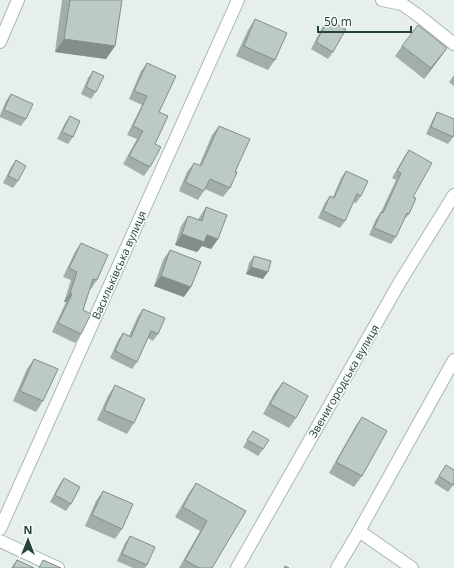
<svg xmlns="http://www.w3.org/2000/svg" width="454" height="568" viewBox="0 0 454 568" font-family="'Open Sans',sans-serif">
	<style>
		.lines { fill: none; stroke-linecap: round; stroke-linejoin: round }
		.minor-casing { stroke: #a8b8b2; stroke-width: 14 }
		.tertiary-casing { stroke: #a8b8b2; stroke-width: 14 }
		.minor { stroke: #fff; stroke-width: 12 }
		.tertiary { stroke: #fff; stroke-width: 12 }
		.wall { fill: #a1aea9 }
		.shaded-wall { fill: #838d89 }
		.building { fill: #bbcac4; stroke: #838d89 }
		.labels { text-anchor: middle; stroke-width: 3.5; stroke-linejoin: round; paint-order: stroke }
		.street-label { font-size: 11px; fill: #24423a; stroke: #f7fbf9 }
	</style>
	<rect width="100%" height="100%" fill="#e6efeb"/>
	<g class="lines">
		<defs>
			<path id="minor" d="M382,0L402,4L419,16L454,44
				M0,42L18,0
				M0,529L238,0
				M359,531L412,568
				M0,541L58,568
				M237,568L401,280L454,195"/>
			<path id="tertiary" d="M337,568L359,531L454,360"/>
		</defs>
		<use href="#minor" class="minor-casing"/>
		<use href="#tertiary" class="tertiary-casing"/>
		<use href="#minor" class="minor"/>
		<use href="#tertiary" class="tertiary"/>
	</g>
	<path class="wall" d="M62,0H122L115,46L106,59L55,52Z
		M255,19L275,60L268,70L236,56L248,30Z
		M328,20L333,52L328,59L311,49L323,26Z
		M402,46L447,48L424,79L395,56Z
		M147,63L159,112L155,144L150,167L144,176L123,164L137,139L127,135L142,105L129,99L141,71Z
		M93,71L96,92L91,99L81,94L88,78Z
		M454,75V86L449,82Z
		M11,94L26,119L21,126L0,117V115L6,101Z
		M437,112L453,137L448,144L426,134L433,119Z
		M70,116L73,137L68,144L57,139L65,123Z
		M219,126L235,172L230,188L223,197L205,189L198,200L179,191L187,172L194,163L199,166L212,135Z
		M409,150L413,197L409,214L403,221L396,237L391,244L369,235L376,219L381,212L396,180L392,178L404,157Z
		M16,160L18,181L13,188L3,183L11,167Z
		M346,171L361,196L356,203L353,202L345,221L340,228L318,218L325,203L330,196L333,197L341,178Z
		M206,207L218,239L211,249L202,246L197,252L175,245L181,226L188,216L198,220L199,218Z
		M81,243L97,280L91,289H90L83,310L81,334L75,343L52,332L66,302H64L71,280L63,277L75,252Z
		M170,250L184,297L154,286L163,260Z
		M254,256L263,279L246,274L249,263Z
		M143,309L158,334L153,341L148,338L137,362L132,369L110,358L118,340L123,333L129,336L138,316Z
		M34,359L43,401L36,412L13,401L27,369Z
		M283,382L296,418L289,428L263,414L275,392Z
		M115,385L134,423L127,434L97,420L108,396Z
		M362,417V476L354,487L329,473L355,427Z
		M253,431L263,449L258,456L243,447Z
		M446,465L454,484L448,492L434,483Z
		M64,478L71,504L66,511L50,502L59,485Z
		M196,483L246,511L212,568H179L200,531L175,517L189,493Z
		M103,491L122,529L115,539L85,526L96,501Z
		M130,536L147,565L145,568H133L117,561L125,543Z
		M17,560L34,568H11Z"/>
	<path class="shaded-wall" d="M64,39L115,46L106,59L55,52Z
		M447,48L440,58L424,79L431,68Z
		M182,234L207,235L218,239L211,249L202,246L197,252L175,245Z
		M251,267L268,272L263,279L246,274Z
		M161,276L191,287L184,297L154,286Z
		M70,293L72,294L66,302H64Z"/>
	<path class="building" d="M70,0H122L115,46L64,39Z
		M255,19L287,33L275,60L244,46Z
		M328,20L346,29L333,52L316,42Z
		M418,25L447,48L431,68L402,46Z
		M147,63L176,76L159,112L168,116L155,144L161,147L150,167L129,156L143,131L133,126L147,96L134,91Z
		M93,71L104,76L96,92L86,87Z
		M11,94L33,104L26,119L4,110Z
		M437,112L454,119V134L453,137L431,127Z
		M70,116L80,121L73,137L62,132Z
		M219,126L250,139L235,172H237L230,188L210,179L204,191L185,182L194,163L201,166Z
		M409,150L432,163L413,197L416,198L409,214L407,213L396,237L374,228L381,212L383,213L401,173L397,171Z
		M16,160L26,166L18,181L8,176Z
		M346,171L368,181L361,196L357,194L345,221L323,211L330,196L334,198Z
		M206,207L227,215L218,239L207,235L204,242L182,234L188,216L202,221Z
		M81,243L108,255L97,280L93,279L83,310L91,314L81,334L58,323L72,294L70,293L77,272L69,268Z
		M170,250L201,262L191,287L161,276Z
		M254,256L271,261L268,272L251,267Z
		M143,309L165,318L158,334L151,331L137,362L115,351L123,333L131,337Z
		M34,359L58,369L43,401L20,391Z
		M283,382L308,396L296,418L270,404Z
		M115,385L145,399L134,423L104,410Z
		M362,417L387,431L362,476L336,462Z
		M253,431L269,440L263,449L247,440Z
		M446,465L454,470V484L453,485L439,476Z
		M64,478L80,487L71,504L55,495Z
		M196,483L246,511L212,568H199L185,560L207,521L183,507Z
		M103,491L133,504L122,529L92,515Z
		M130,536L155,547L147,565L122,554Z
		M17,560L34,568H13Z
		M43,560L61,568H39Z
		M285,566L289,568H284Z"/>
	<g class="labels">
		<g class="street-label">
			<text transform="translate(119 265) rotate(-66)" y="4">Васильківська вулиця</text>
			<text transform="translate(344 381) rotate(-60)" y="4">Звенигородська вулиця</text>
		</g>
	</g>
	<g transform="translate(28 540)" stroke="#f7fbf9" stroke-width="3" paint-order="stroke">
	<path d="M0-3L7 15L0 10L-7 15Z" fill="#24423a"/>
	<text y="-6" font-size="11" font-weight="bold" text-anchor="middle" fill="#24423a">N</text>
	</g>
	<path d="M318 26v6h93v-6" fill="none" stroke="#24423a" stroke-width="2"/>
	<text x="324" y="26" font-size="12" fill="#24423a" stroke="#f7fbf9" stroke-width="3" paint-order="stroke">50 m</text>
</svg>
